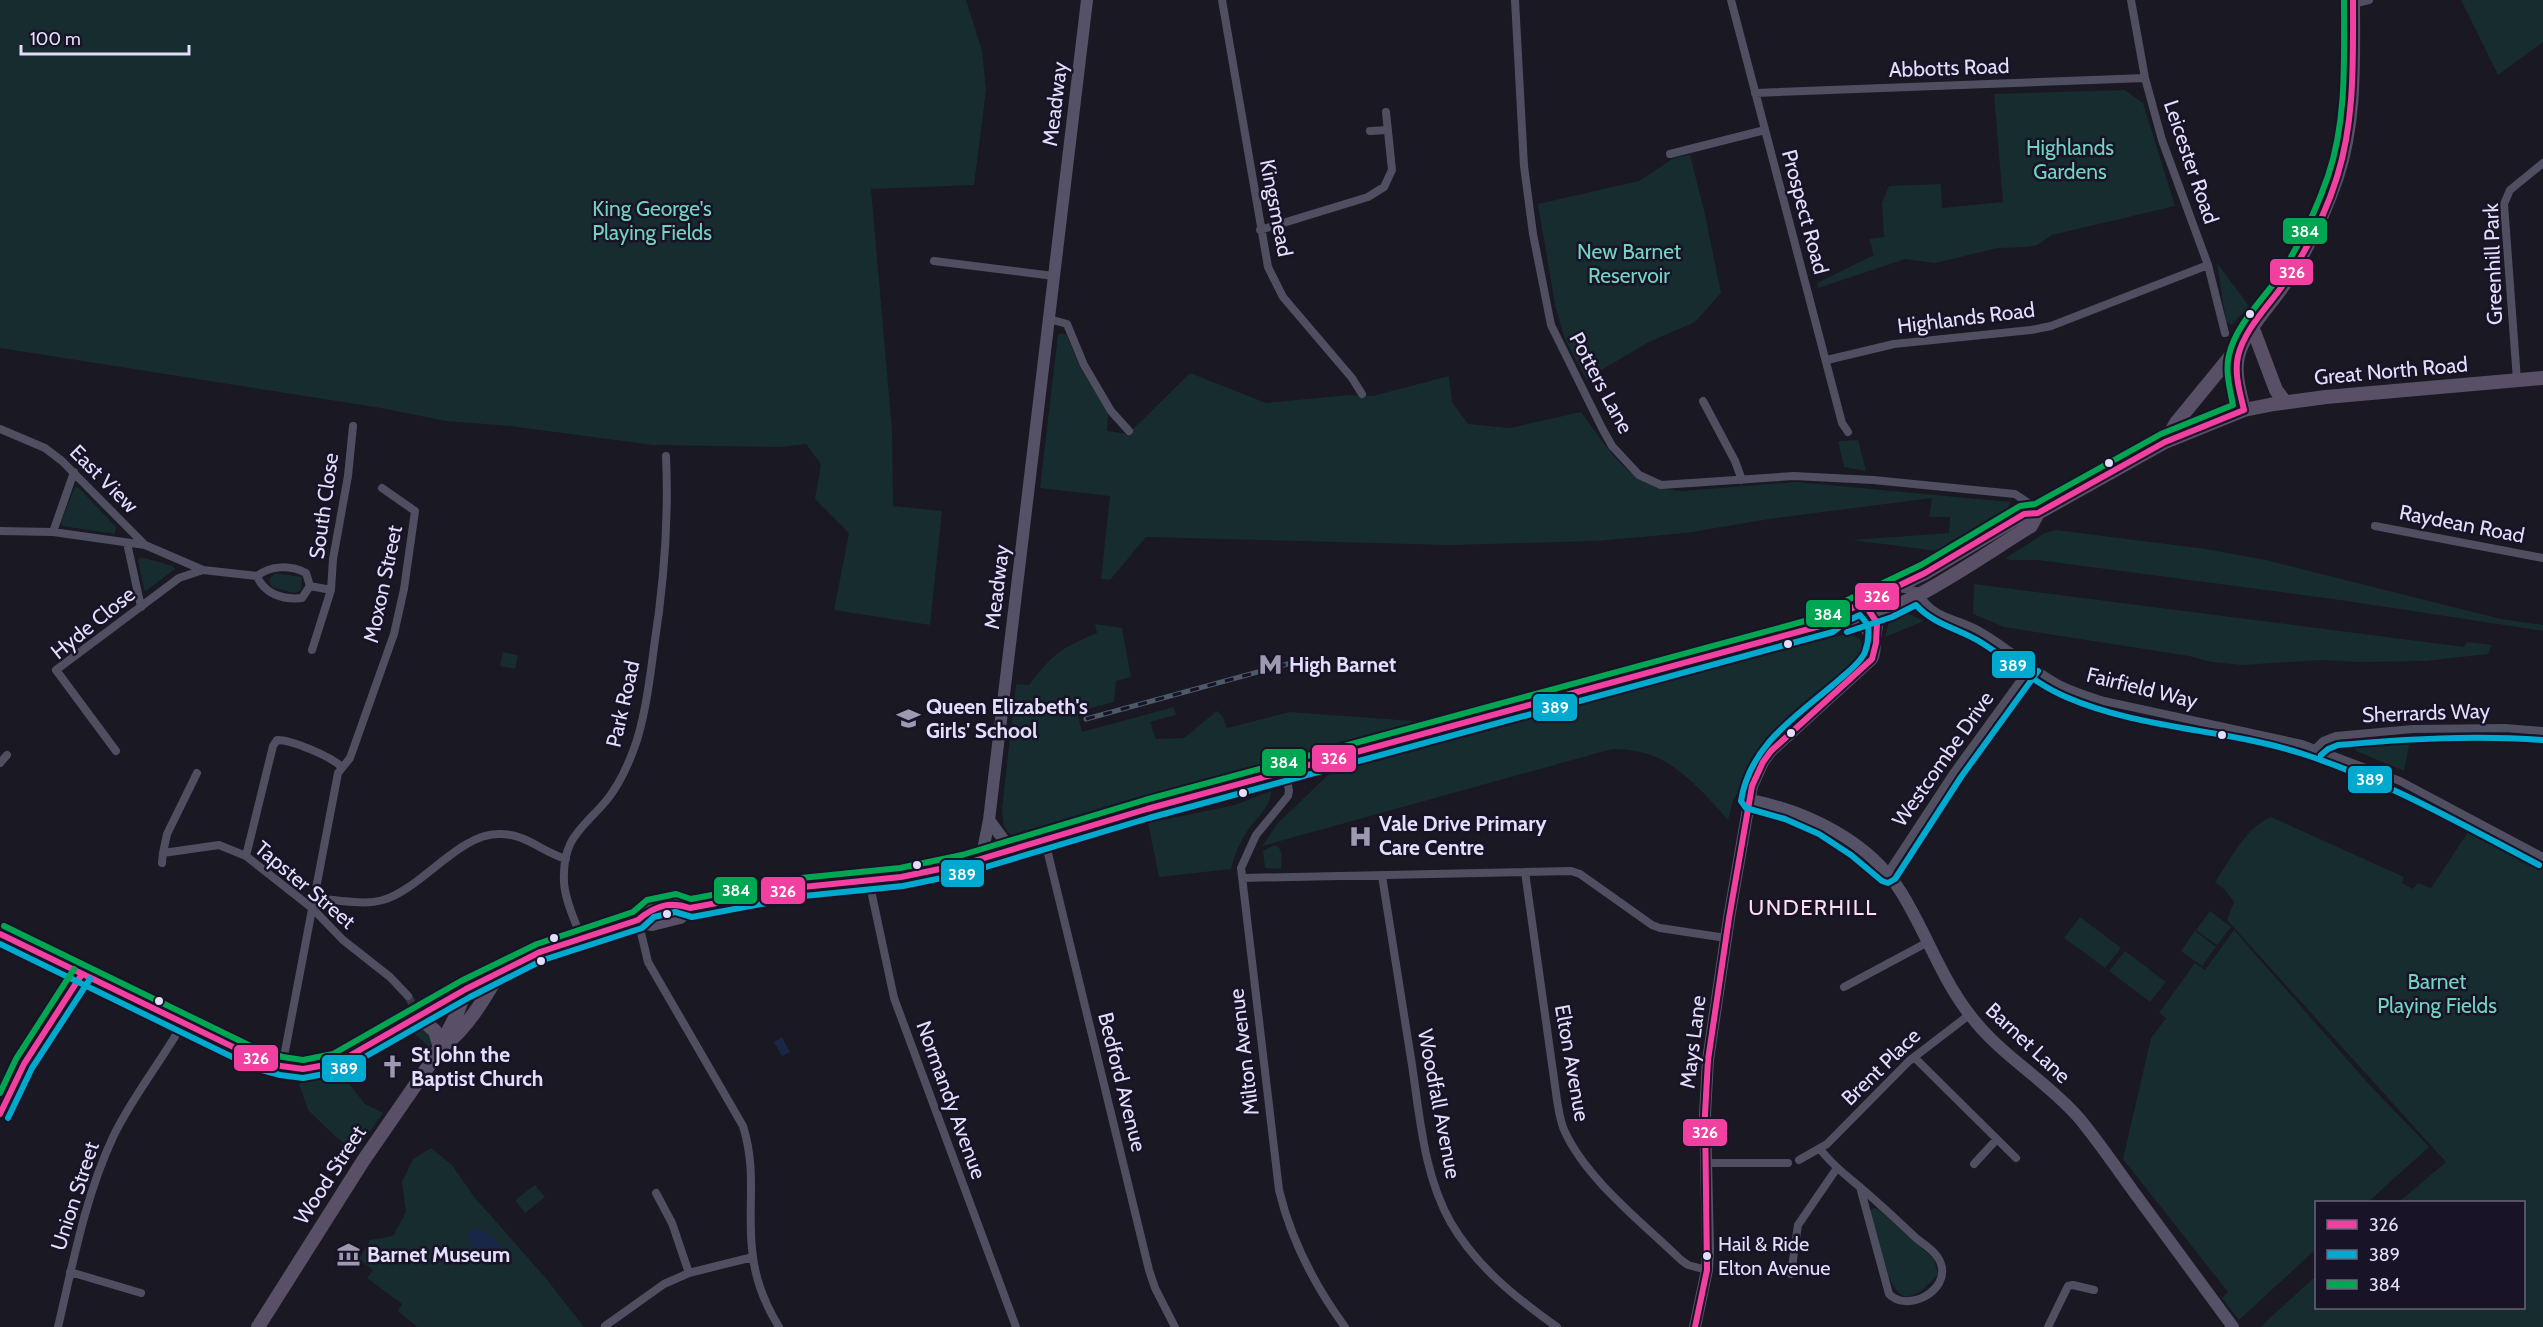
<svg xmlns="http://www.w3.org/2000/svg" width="2543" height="1327" viewBox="0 0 2543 1327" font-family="Cabin,sans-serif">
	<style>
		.green { fill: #172c2e }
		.water { fill: #182748 }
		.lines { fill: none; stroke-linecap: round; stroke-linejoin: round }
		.street-tunnel { stroke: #383643; stroke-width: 8; stroke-dasharray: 8 4; stroke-linecap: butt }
		.street { stroke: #504e61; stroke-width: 8 }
		.secondary { stroke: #555267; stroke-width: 12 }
		.primary { stroke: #594f66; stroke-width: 14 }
		.rail-casing { stroke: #4b5969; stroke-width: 5 }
		.rail { stroke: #181327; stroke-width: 3; stroke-dasharray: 9; stroke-linecap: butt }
		.bus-1-casing { stroke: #181327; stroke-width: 10 }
		.bus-2-casing { stroke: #181327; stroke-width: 10 }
		.bus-3-casing { stroke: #181327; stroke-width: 10 }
		.bus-1 { stroke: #f240a1; stroke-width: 6 }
		.bus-2 { stroke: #00a9ce; stroke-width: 6 }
		.bus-3 { stroke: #00a651; stroke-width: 6 }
		.bus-dot { fill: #e3defb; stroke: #181327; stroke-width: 2 }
		.labels { text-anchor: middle; stroke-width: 5; stroke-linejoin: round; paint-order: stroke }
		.bus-label { font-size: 20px; fill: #e3defb; stroke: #181327; text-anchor: start }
		.street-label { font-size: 21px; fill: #e3defb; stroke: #181327 }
		.park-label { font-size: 21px; fill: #72d3c1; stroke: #181327 }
		.poi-label { font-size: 21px; font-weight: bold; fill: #e3defb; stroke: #181327; text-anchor: start }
		.neighbourhood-label { font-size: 22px; letter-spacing: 1.5px; fill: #fbdfef; stroke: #181327 }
		.line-badge { stroke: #181327; stroke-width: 2 }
		.badge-label { font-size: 16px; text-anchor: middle; font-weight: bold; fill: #fff }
	</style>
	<rect width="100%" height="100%" fill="#1a1822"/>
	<path class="green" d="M0,0H966L982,51L986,90L974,185L871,189L892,430L893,506L942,511L930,625L834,610L849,533L815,499L821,464L806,444L780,447L653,445L510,426L446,421L381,408L0,348Z
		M2461,0H2543V42L2498,75Z
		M2125,90L2143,103L2175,206L2052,235L2037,245L2027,247L1998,248L1935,263L1905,259L1818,288L1817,283L1874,255L1869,239L1884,237L1882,203L1889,186L1941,184L1942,208L2003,202L1994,94Z
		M1690,155L1704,210L1721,293L1695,322L1649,342L1586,379L1565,339L1555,305L1538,204L1639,181L1674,158Z
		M2217,263L2249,306L2232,325L2226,321Z
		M1058,334H1066L1081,369L1108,413L1107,431L1128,434L1190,373L1266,403L1350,395L1373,396L1449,376L1452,402L1468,424L1510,428L1581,412C1611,452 1628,487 1682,491L1796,482L2010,502L2006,515L1945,552L1852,540L1949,533L1950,517H1929L1932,498L1769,519L1686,533L1596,541L1449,545L1146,537L1110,580L1101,579L1110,496L1040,488Z
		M1858,440L1866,471L1844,467L1838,441Z
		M75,487H78L116,527L115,534L62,526L61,522Z
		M2056,530L2206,549L2266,560L2501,619L2543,625V631L2340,600L2038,560H2010L2006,558L2045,533Z
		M141,557L173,566L175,569L146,591L144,589L138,560Z
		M275,573L302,577L301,590L294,593L272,587L269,580Z
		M1974,584L2464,647L2467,642L2492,645L2488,654L2425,661L2361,662L2320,660L2243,665L2212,662L2189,656L2004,627L1973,614Z
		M1900,613H1907L1924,621L1885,637L1889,621Z
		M1095,624L1122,628L1131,677L1116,681L1114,702L1077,712L1082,732L1174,707L1176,715L1150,722L1156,739L1184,738L1217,711L1223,717L1227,728L1290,712L1413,721L1408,724L1287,762L1017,837C1002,832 1003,823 1002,809L1016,684L1029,685C1054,653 1059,649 1097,633Z
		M1849,633L1860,639L1864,649L1860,659L1781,728L1757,754L1741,789L1733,800L1728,820C1712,801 1685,772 1662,760C1648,752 1628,749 1612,749L1262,846L1278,823L1328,775L1472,734Z
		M503,652L518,655L515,669L500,666Z
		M2410,740L2404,771L2356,751L2354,747L2358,742Z
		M1271,791C1272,806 1253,821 1246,833C1239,844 1234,856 1231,869L1159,877L1148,823L1235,805Z
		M2271,817L2404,877L2402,883L2413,889L2418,883L2431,888L2472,826L2543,864V1327H2260L2316,1276V1308H2524V1202H2399L2446,1162L2227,920L2234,902L2226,891L2215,882C2231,859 2245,828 2271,817Z
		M1273,846H1278L1282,854L1281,869L1265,868L1263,851Z
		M2210,911L2231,927L2217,945L2196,930Z
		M2080,917L2121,948L2105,968L2064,938Z
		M2234,930L2365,1080L2429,1147L2368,1202H2316V1249L2239,1320L2222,1298L2228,1292L2123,1159L2151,1038L2166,1018L2159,1013L2195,963L2205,970Z
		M2195,931L2216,947L2202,966L2181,951Z
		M2125,951L2166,982L2150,1002L2109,971Z
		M420,1028L431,1035L432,1044L428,1052V1046L411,1031Z
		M337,1075L343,1076L365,1104L383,1113L356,1151L336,1137L308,1110L299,1084L313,1079Z
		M431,1148L452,1165L475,1198L544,1276L584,1327H417L398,1311L402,1304L367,1278L373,1270L359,1259L370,1240L393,1236L406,1212L402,1182L413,1159Z
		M535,1185L545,1197L525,1213L515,1200Z
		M1873,1208L1878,1209L1934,1259L1938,1275L1920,1292L1907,1297C1885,1293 1876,1231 1870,1212Z"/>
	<path class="water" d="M782,1037L790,1052L782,1056L774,1042Z
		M480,1229C493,1236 499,1242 505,1255L497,1264C477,1263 474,1251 467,1235L469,1231Z"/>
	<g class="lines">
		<path class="street-tunnel" d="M408,996L414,1007"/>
		<path class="street" d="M1222,0L1268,267L1283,297L1352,378L1362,394
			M1515,0L1524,166L1533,234L1551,325L1602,428L1612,446L1639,475L1661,485L1794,476L1873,480L2015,494L2030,504L2038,513
			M1731,0L1842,423L1848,432
			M2131,0L2145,78L2162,140L2208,265L2225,333
			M2353,4L2369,0
			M1755,93L2145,78
			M1370,131L1388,130
			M1670,154L1765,130
			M1260,230L1368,197L1384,187L1392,170L1386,112
			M934,261L1054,276
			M1049,319L1067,324L1084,365L1111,411L1129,431
			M1827,360L1894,344L2031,330L2051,326L2208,265
			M2517,380L2504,204L2510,190L2543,163
			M1703,401L1735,461L1742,480
			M0,429L45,448L62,461L145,545
			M2375,526L2543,558
			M0,531L53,532L145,545L203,570L257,576C264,594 283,600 302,598L310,586L331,590
			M53,532L74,472
			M127,543L141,607
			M257,576C271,565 291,565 306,573L310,586
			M1899,588L1916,591C1936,620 1947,615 1976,629C2004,644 2028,667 2057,683C2072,691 2088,696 2104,701L2302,744L2400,781L2543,857
			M312,650L331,590L333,559L348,476L353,426
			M2315,749L2323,741L2336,736L2413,729L2505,728L2543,731
			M116,751L56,670L179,578L203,570
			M0,763L7,755
			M1286,772L1289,791L1288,796L1256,835L1241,868L1279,1190C1291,1240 1315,1286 1345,1327
			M1045,841L1149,1270L1155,1288L1175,1327
			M163,853L167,834L197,773
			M246,856L273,746L277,740C292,740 330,756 342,767
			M162,863L163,853L219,845L246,856L312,908L343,940L390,977L408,996
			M1525,872L1557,1100C1559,1111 1560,1122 1565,1132C1588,1181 1643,1223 1681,1260L1688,1265L1707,1270
			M1887,874L1954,772L2031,666
			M1382,876C1392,939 1402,1002 1412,1065C1420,1118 1424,1176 1451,1223C1477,1267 1516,1298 1557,1327
			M1242,878L1571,871L1580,874L1652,925L1660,928L1726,938
			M869,881L894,998L1016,1327
			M313,898C334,899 362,906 383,900C421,889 459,834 498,834C525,833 542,852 566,859
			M638,920L648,962L743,1126C758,1174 746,1211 753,1257C756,1281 766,1306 779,1327
			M581,938C575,920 565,901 564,882C562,838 581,830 606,801C620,784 630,761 637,740C646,710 650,678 654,647C664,583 669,521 666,456
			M1844,987L1928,942
			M1914,1057L2016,1158
			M282,1067L338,773L350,758L394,634L404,589L415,511L382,488
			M0,1114L24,1064L82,974
			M1821,1150C1832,1165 1847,1176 1861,1188C1880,1204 1898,1221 1916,1238C1925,1245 1938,1253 1941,1264C1950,1291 1907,1313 1889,1294L1860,1187
			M1799,1160L1827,1144L1909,1061L1969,1015
			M1706,1163H1788
			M1974,1164L1996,1140
			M656,1193L672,1223L689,1273
			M70,1272L141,1293
			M1791,1274L1798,1225L1837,1168
			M605,1326L664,1284L689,1273L753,1257
			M58,1327C73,1263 85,1197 113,1137C132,1097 161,1062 183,1023
			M2048,1327L2068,1286L2073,1285L2094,1290"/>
		<path class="secondary" d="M1866,610C1862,622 1865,631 1875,640
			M1750,800C1807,811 1869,841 1901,892C1926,932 1941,978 1970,1015C2000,1055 2046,1080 2079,1118C2099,1142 2117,1169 2136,1195C2168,1239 2201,1283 2233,1327
			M989,820L1003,839L1014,850
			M981,860L989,820L1087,0
			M1695,1327L1707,1270L1708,1249L1705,1114L1708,1060L1729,918L1752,786L1763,762L1771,751L1872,659C1876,652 1874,647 1875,639C1877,623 1881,621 1866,609"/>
		<path class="primary" d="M2253,329L2276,390L2285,402
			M2244,410C2240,393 2234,374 2238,356C2244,331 2273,302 2287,280C2308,248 2325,212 2337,177C2356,120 2353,59 2353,0
			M2165,442L2176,423L2230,357L2239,353
			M1831,623L1842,613L1925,573L2024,514L2038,513L2165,442L2244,410L2274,404L2326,397L2543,378
			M638,920L652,924L680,917L690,908L746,896L803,887L901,877L964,864L1147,809L1617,683L1831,623C1887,626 1981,556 2031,526L2038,513
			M0,934L258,1059C290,1071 317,1073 348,1058L466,989L521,961L555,947L638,920C654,905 669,900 690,908
			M419,1017L435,1031L440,1048
			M444,1045C465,1031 487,995 499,973
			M258,1327L363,1161L434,1058L456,1016L466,989"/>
		<defs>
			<path id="rail" d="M1086,719L1291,663"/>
		</defs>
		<use href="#rail" class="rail-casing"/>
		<use href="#rail" class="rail"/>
		<defs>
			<path id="bus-1" d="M0,934L258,1059L281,1066L303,1069L337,1063L466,989L540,952L638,920C654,906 670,901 690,908L803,887L901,877L964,864L1147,809L1831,623L1842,613L1925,573L2024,514L2038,513L2165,442L2244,410C2240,393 2234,374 2238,356C2245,327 2271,304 2287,279C2308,248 2326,213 2337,177C2355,120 2353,59 2353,0
				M0,1114L24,1064L82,974
				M1695,1327L1707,1270L1705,1114L1708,1060L1729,918L1752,786L1763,762L1771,751L1872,659L1876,643L1877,623L1864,603"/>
			<path id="bus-2" d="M1847,632L1892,617L1916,605C1934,625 1960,629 1982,643C2011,661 2035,684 2066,697C2139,729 2225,729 2300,753C2385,780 2461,824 2539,865
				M2321,755L2328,749L2338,745C2406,739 2474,735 2542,740
				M0,944L255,1068L280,1075L303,1078L340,1071L470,997L543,960L642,928L654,917L675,912L692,917L804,896L903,886L966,873L1149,818L1833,632L1847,621L1860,615L1868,625C1869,633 1868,644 1865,652C1861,662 1848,672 1840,679C1800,714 1750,743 1741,801L1746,808L1785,819L1819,834L1851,855L1882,881L1888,883L1895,879L1961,777L2038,671
				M8,1118L32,1068L90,979"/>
			<path id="bus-3" d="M4,926L261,1051L283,1057L303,1060L333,1054L461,981L537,944L633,912L647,900L676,894L691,899L801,878L900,868L962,855L1145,800L1827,615L1837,605L1921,565L2020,506L2035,504L2161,434L2233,405C2230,389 2225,371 2229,355C2236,324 2263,300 2280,275C2300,244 2316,211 2328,176C2347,120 2344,59 2344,0
				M0,1093L16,1059L74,969"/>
		</defs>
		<use href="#bus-1" class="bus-1-casing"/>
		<use href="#bus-2" class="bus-2-casing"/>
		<use href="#bus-3" class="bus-3-casing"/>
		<use href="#bus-1" class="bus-1"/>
		<use href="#bus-2" class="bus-2"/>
		<use href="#bus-3" class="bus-3"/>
	</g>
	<defs>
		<symbol id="metro-bare" viewBox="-9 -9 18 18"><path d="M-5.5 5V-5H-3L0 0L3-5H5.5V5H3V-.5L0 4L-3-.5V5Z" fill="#9d99af" stroke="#181327" stroke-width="2.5" paint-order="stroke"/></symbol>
		<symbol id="school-bare" viewBox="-9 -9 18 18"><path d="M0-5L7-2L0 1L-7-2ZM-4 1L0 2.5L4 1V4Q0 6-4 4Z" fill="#9d99af" stroke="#181327" stroke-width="2.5" paint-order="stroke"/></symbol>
		<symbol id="hospital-bare" viewBox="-9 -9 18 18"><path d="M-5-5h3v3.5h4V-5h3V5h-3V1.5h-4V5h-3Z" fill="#9d99af" stroke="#181327" stroke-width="2.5" paint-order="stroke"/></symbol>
		<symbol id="church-bare" viewBox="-9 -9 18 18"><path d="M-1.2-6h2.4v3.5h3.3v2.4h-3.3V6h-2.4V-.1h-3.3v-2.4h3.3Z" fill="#9d99af" stroke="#181327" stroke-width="2.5" paint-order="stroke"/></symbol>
		<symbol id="museum-bare" viewBox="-9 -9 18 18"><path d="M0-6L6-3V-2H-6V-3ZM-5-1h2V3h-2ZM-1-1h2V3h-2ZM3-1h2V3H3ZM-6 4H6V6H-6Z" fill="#9d99af" stroke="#181327" stroke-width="2.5" paint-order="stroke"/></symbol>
	</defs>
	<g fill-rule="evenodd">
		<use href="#metro-bare" x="1254" y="648" width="33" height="33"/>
		<use href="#school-bare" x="892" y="702" width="33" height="33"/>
		<use href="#hospital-bare" x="1344" y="820" width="33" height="33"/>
		<use href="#church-bare" x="376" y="1050" width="33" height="33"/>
		<use href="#museum-bare" x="332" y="1238" width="33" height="33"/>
	</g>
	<g class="bus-dot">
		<circle cx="2250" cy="314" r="5"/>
		<circle cx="2109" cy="463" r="5"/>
		<circle cx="1788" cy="644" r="5"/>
		<circle cx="1791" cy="733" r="5"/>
		<circle cx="2222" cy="735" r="5"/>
		<circle cx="1243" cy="793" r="5"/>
		<circle cx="917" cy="865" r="5"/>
		<circle cx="667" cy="914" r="5"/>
		<circle cx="554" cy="938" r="5"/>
		<circle cx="541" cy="961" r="5"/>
		<circle cx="159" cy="1001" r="5"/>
		<circle cx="1707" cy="1256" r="5"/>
	</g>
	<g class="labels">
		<g class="bus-label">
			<text x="1718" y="1251">Hail &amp; Ride<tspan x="1718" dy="24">Elton Avenue</tspan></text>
		</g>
		<g class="street-label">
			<text transform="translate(1949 68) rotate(-2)" y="7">Abbotts Road</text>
			<text transform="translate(1055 104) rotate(-83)" y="7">Meadway</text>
			<text transform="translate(2191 162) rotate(71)" y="7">Leicester Road</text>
			<text transform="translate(1276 208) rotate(79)" y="7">Kingsmead</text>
			<text transform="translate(1805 212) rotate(75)" y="7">Prospect Road</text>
			<text transform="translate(2493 264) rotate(-92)" y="7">Greenhill Park</text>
			<text transform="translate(1966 318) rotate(-7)" y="7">Highlands Road</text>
			<text transform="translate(2391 371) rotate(-5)" y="7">Great North Road</text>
			<text transform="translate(1601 383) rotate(62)" y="7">Potters Lane</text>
			<text transform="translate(104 479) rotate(45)" y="7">East View</text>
			<text transform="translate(324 506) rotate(-82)" y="7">South Close</text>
			<text transform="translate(2462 524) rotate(11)" y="7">Raydean Road</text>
			<text transform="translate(383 584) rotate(-78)" y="7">Moxon Street</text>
			<text transform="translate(997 587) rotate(-83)" y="7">Meadway</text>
			<text transform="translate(93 623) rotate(-39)" y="7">Hyde Close</text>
			<text transform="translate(2142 688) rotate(14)" y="7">Fairfield Way</text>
			<text transform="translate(623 704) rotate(-77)" y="7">Park Road</text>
			<text transform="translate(2426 713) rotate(-2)" y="7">Sherrards Way</text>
			<text transform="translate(1943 759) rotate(-55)" y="7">Westcombe Drive</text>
			<text transform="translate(305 885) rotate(40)" y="7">Tapster Street</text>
			<text transform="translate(1693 1042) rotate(-83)" y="7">Mays Lane</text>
			<text transform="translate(2028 1043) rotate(43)" y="7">Barnet Lane</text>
			<text transform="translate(1244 1052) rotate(-97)" y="7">Milton Avenue</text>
			<text transform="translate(1572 1063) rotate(80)" y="7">Elton Avenue</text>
			<text transform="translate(1881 1067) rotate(-44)" y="7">Brent Place</text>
			<text transform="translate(1122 1082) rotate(76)" y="7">Bedford Avenue</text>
			<text transform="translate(951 1100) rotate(70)" y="7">Normandy Avenue</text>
			<text transform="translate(1439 1104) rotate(79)" y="7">Woodfall Avenue</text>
			<text transform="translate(330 1175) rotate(-57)" y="7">Wood Street</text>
			<text transform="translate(75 1196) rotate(-72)" y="7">Union Street</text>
		</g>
		<g class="park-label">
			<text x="2070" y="155">Highlands<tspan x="2070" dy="24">Gardens</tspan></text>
			<text x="652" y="216">King George's<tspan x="652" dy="24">Playing Fields</tspan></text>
			<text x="1629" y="259">New Barnet<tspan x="1629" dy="24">Reservoir</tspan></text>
			<text x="2437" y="989">Barnet<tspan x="2437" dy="24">Playing Fields</tspan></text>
		</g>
		<g class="poi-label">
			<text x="1289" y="672">High Barnet</text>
			<text x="926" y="714">Queen Elizabeth's<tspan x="926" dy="24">Girls' School</tspan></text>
			<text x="1379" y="831">Vale Drive Primary<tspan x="1379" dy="24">Care Centre</tspan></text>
			<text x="411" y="1062">St John the<tspan x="411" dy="24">Baptist Church</tspan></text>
			<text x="367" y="1262">Barnet Museum</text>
		</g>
		<g class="neighbourhood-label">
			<text x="1813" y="915">UNDERHILL</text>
		</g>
	</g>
	<g class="line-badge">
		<rect x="2282" y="217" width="46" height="28" rx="6" fill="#00a651"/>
		<rect x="2269" y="258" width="45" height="28" rx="6" fill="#f240a1"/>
		<rect x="1854" y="582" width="46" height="29" rx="6" fill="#f240a1"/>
		<rect x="1805" y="599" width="46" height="29" rx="6" fill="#00a651"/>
		<rect x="1991" y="650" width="45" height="29" rx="6" fill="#00a9ce"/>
		<rect x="1532" y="693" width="46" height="29" rx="6" fill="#00a9ce"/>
		<rect x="1311" y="744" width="46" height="29" rx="6" fill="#f240a1"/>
		<rect x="1261" y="748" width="46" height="29" rx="6" fill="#00a651"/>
		<rect x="2347" y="765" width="46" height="29" rx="6" fill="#00a9ce"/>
		<rect x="940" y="859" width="45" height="29" rx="6" fill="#00a9ce"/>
		<rect x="713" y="876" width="45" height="29" rx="6" fill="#00a651"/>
		<rect x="760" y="876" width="46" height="29" rx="6" fill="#f240a1"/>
		<rect x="233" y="1044" width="46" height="28" rx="6" fill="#f240a1"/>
		<rect x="321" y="1054" width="46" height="29" rx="6" fill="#00a9ce"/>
		<rect x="1682" y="1118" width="46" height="29" rx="6" fill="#f240a1"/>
	</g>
	<g class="badge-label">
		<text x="2305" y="237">384</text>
		<text x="2292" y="278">326</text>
		<text x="1877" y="602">326</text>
		<text x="1828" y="620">384</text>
		<text x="2013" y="671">389</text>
		<text x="1555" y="713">389</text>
		<text x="1334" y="764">326</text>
		<text x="1284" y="768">384</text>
		<text x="2370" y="785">389</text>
		<text x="962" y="880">389</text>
		<text x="736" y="896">384</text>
		<text x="783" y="897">326</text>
		<text x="256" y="1064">326</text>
		<text x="344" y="1074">389</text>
		<text x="1705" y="1138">326</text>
	</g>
	<rect x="2315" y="1201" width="210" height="108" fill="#181327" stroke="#69647c" stroke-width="1.5"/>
	<rect x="2327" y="1220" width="30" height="9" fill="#f240a1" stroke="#69647c" stroke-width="1.5"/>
	<text x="2369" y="1231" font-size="18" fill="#e3defb">326</text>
	<rect x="2327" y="1250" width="30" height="9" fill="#00a9ce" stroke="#69647c" stroke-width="1.5"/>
	<text x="2369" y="1261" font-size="18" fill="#e3defb">389</text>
	<rect x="2327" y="1280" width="30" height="9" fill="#00a651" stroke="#69647c" stroke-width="1.5"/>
	<text x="2369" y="1291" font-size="18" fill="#e3defb">384</text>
	<path d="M21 45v9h168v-9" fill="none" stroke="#e3defb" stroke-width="3"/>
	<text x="30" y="45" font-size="18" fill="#e3defb" stroke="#181327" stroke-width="4.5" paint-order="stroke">100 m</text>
</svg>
